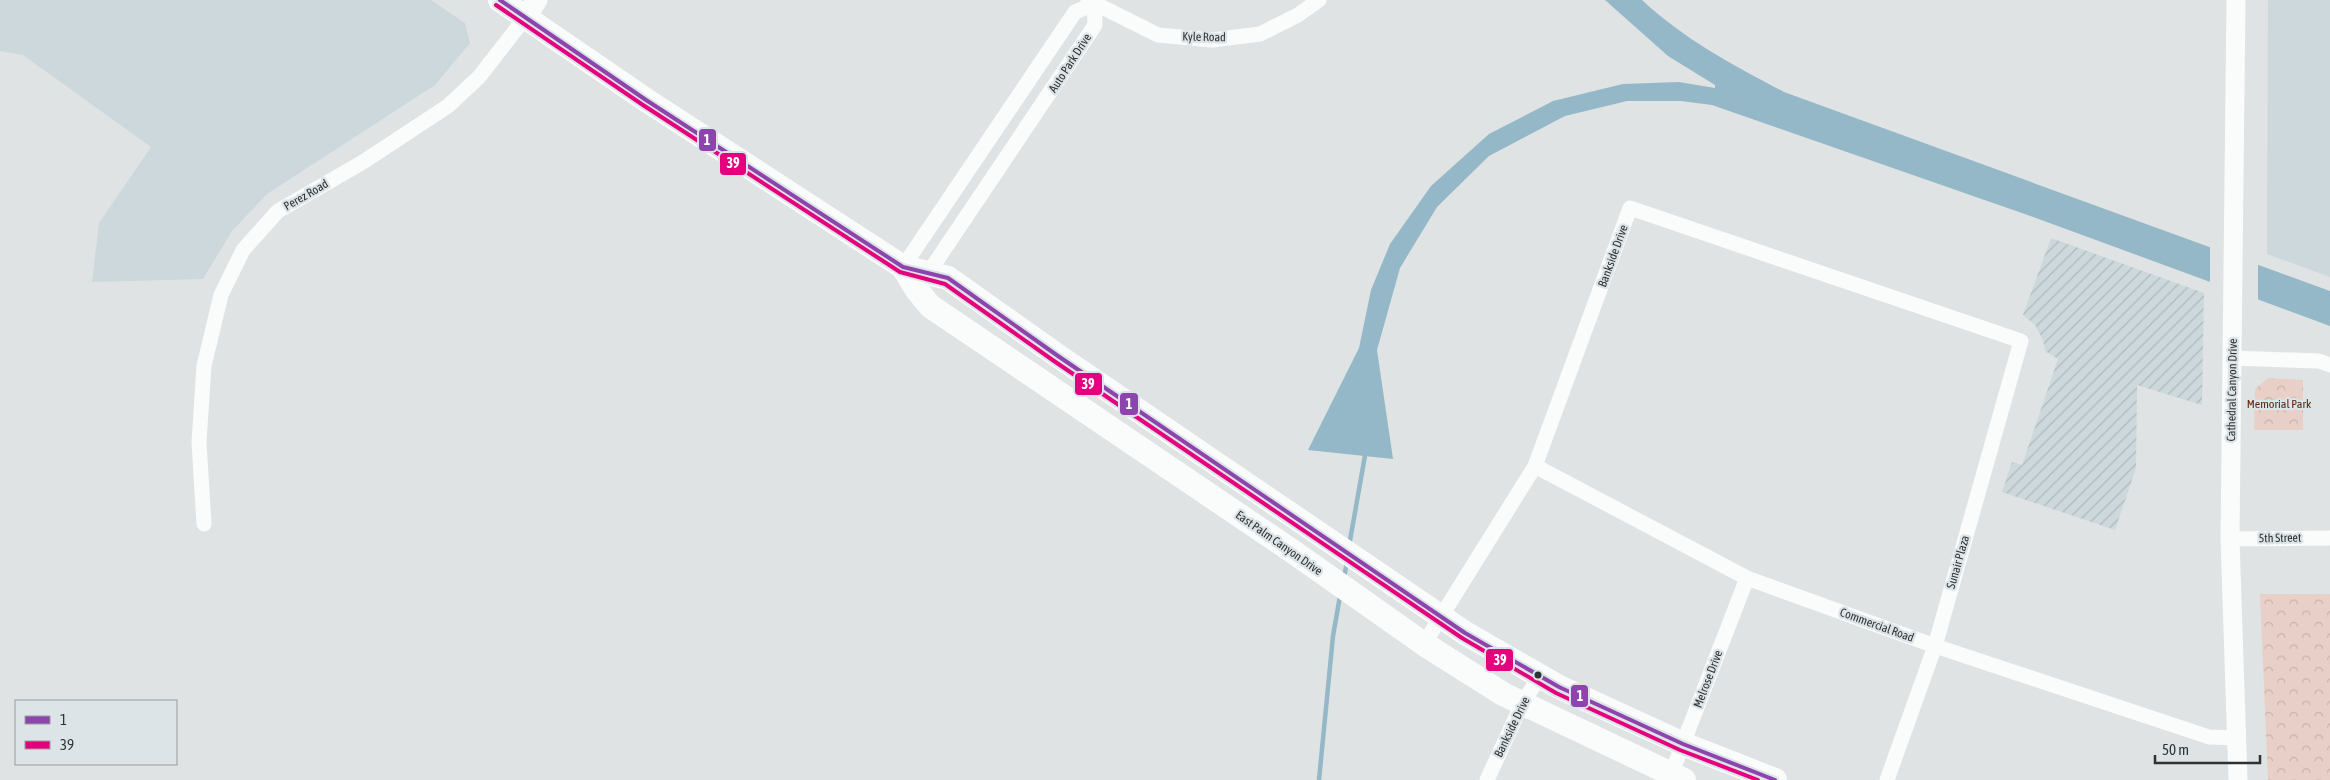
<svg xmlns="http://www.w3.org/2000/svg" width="2330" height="780" viewBox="0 0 2330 780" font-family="'Asap Condensed',sans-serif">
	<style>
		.built { fill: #cdd8dc }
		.industrial { fill: url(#industrial-furrows) }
		.park { fill: url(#park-crowns) }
		.water { fill: #94b8c7 }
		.pier { fill: #dfe3e4 }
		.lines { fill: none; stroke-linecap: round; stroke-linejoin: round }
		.stream { stroke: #94b8c7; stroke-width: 4.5 }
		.minor { stroke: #fafbfb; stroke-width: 15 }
		.tertiary { stroke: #fafbfb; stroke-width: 19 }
		.secondary { stroke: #fafbfb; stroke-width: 21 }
		.primary { stroke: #fafbfb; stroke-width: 24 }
		.bus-1-casing { stroke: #dce4e7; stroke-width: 8 }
		.bus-2-casing { stroke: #dce4e7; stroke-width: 8 }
		.bus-1 { stroke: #8e44ad; stroke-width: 4 }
		.bus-2 { stroke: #e5007d; stroke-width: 4 }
		.bus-dot { fill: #2f3233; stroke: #dce4e7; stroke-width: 2 }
		.labels { text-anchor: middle; stroke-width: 4.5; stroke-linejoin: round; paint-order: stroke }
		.street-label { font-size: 12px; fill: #2f3233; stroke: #dce4e7 }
		.park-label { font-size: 12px; fill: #5d220f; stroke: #dce4e7 }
		.line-badge { stroke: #dce4e7; stroke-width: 2 }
		.badge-label { font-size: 14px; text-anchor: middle; font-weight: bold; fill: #fff }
	</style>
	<defs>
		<pattern id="industrial-furrows" width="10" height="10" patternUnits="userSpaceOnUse" patternTransform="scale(1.25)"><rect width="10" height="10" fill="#cdd8dc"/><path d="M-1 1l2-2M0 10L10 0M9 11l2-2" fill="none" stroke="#b0babd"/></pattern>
		<pattern id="park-crowns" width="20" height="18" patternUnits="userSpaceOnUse" patternTransform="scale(1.25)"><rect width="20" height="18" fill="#e8d0c8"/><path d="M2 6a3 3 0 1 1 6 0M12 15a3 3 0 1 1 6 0" fill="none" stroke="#c7b3ac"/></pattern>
	</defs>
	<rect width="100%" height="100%" fill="#dfe3e4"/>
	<path class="built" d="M0,0H431L465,23L470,43L435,85L267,194L232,231L203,279L92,282L99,223L151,147L23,55L0,51Z
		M2268,0H2330V277L2267,254Z"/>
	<path class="industrial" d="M2051,238L2204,293L2202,405L2137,385L2136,468L2115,530L2002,492L2012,462L2022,465L2058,359L2045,351L2043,340L2035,325L2023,315Z"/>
	<path class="park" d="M2268,378L2303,380V430H2254L2255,389Z
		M2260,594H2330V780H2268Z"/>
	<path class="water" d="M1605,0H1642C1685,40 1733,65 1784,92L2330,291V326L2036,218L1712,105L1681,101H1627L1565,116L1489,156L1437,207L1400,268L1377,350L1393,459L1308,450L1359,348L1371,290L1390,244L1431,186L1489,134L1553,101L1623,84L1679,82L1715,88V85L1668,56Z"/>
	<path class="pier" d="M2210,245L2258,262V303L2210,285Z"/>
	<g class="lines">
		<path class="stream" d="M1349,546L1366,450
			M1344,578L1347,561
			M1319,780L1333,636L1340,596"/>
		<path class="minor" d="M1088,0L1158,35L1212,40L1260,34L1298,15L1319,0
			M903,267L1075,12L1094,4L1095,25L925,278
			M2231,358L2319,361L2330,365
			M1535,466L1747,578L1935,646L2209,737L2237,738
			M204,524L199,442L204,366L221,295L243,250L278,211L363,162L448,106L479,77L525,18
			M2230,539L2330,538
			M1424,644L1535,466L1630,208L2021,341L1935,646L1887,780
			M1487,780L1522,704L1540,676
			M1669,780L1747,578"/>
		<path class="tertiary" d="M2236,0L2230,539L2238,780"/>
		<path class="secondary" d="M525,18L537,0"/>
		<path class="primary" d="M500,0L646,100L903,267L948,278L1058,356L1465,633L1559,687L1683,744L1775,780
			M903,267L917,290L930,306L1292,551L1424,644L1503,694L1684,780"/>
		<defs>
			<path id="bus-1" d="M500,0L646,100L903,267L948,278L1058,356L1465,633L1559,687L1683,744L1775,780"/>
			<path id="bus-2" d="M496,5L643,105L900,272L945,284L1054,361L1462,638L1556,693L1680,750L1758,780"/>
		</defs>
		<use href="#bus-1" class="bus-1-casing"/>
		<use href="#bus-2" class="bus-2-casing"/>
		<use href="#bus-1" class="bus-1"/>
		<use href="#bus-2" class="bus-2"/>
	</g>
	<circle class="bus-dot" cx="1538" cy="675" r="4.5"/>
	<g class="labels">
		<g class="street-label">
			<text transform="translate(1204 37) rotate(1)" y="4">Kyle Road</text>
			<text transform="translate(1070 63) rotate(-57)" y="4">Auto Park Drive</text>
			<text transform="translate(306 195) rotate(-30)" y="4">Perez Road</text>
			<text transform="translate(1613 256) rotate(-70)" y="4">Bankside Drive</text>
			<text transform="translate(2232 390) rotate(-89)" y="4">Cathedral Canyon Drive</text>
			<text transform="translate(2280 538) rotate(-1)" y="4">5th Street</text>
			<text transform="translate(1279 543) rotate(35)" y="4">East Palm Canyon Drive</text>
			<text transform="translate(1958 562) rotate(-74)" y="4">Sunair Plaza</text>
			<text transform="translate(1877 625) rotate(20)" y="4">Commercial Road</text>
			<text transform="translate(1708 679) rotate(-69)" y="4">Melrose Drive</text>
			<text transform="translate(1512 727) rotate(-64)" y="4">Bankside Drive</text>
		</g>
		<g class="park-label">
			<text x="2279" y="408">Memorial Park</text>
		</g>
	</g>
	<g class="line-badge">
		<rect x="698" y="128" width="19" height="24" rx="5" fill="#8e44ad"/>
		<rect x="719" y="152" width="28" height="24" rx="5" fill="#e5007d"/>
		<rect x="1074" y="372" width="29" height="24" rx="5" fill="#e5007d"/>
		<rect x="1119" y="392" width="20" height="24" rx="5" fill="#8e44ad"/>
		<rect x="1485" y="648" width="29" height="24" rx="5" fill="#e5007d"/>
		<rect x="1570" y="684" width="19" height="24" rx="5" fill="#8e44ad"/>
	</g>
	<g class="badge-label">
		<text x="707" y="145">1</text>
		<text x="733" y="168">39</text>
		<text x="1088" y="389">39</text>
		<text x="1129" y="409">1</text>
		<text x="1500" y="665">39</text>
		<text x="1580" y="701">1</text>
	</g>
	<rect x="15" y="700" width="162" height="65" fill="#dce4e7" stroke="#979d9f"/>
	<rect x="25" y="716" width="25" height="8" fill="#8e44ad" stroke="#979d9f"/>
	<text x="60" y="725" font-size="15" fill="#2f3233">1</text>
	<rect x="25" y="741" width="25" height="8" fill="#e5007d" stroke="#979d9f"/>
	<text x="60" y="750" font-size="15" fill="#2f3233">39</text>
	<path d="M2155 755v8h105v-8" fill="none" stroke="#2f3233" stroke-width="2.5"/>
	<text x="2162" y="755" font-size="15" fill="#2f3233" stroke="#dce4e7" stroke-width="4" paint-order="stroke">50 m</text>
</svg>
